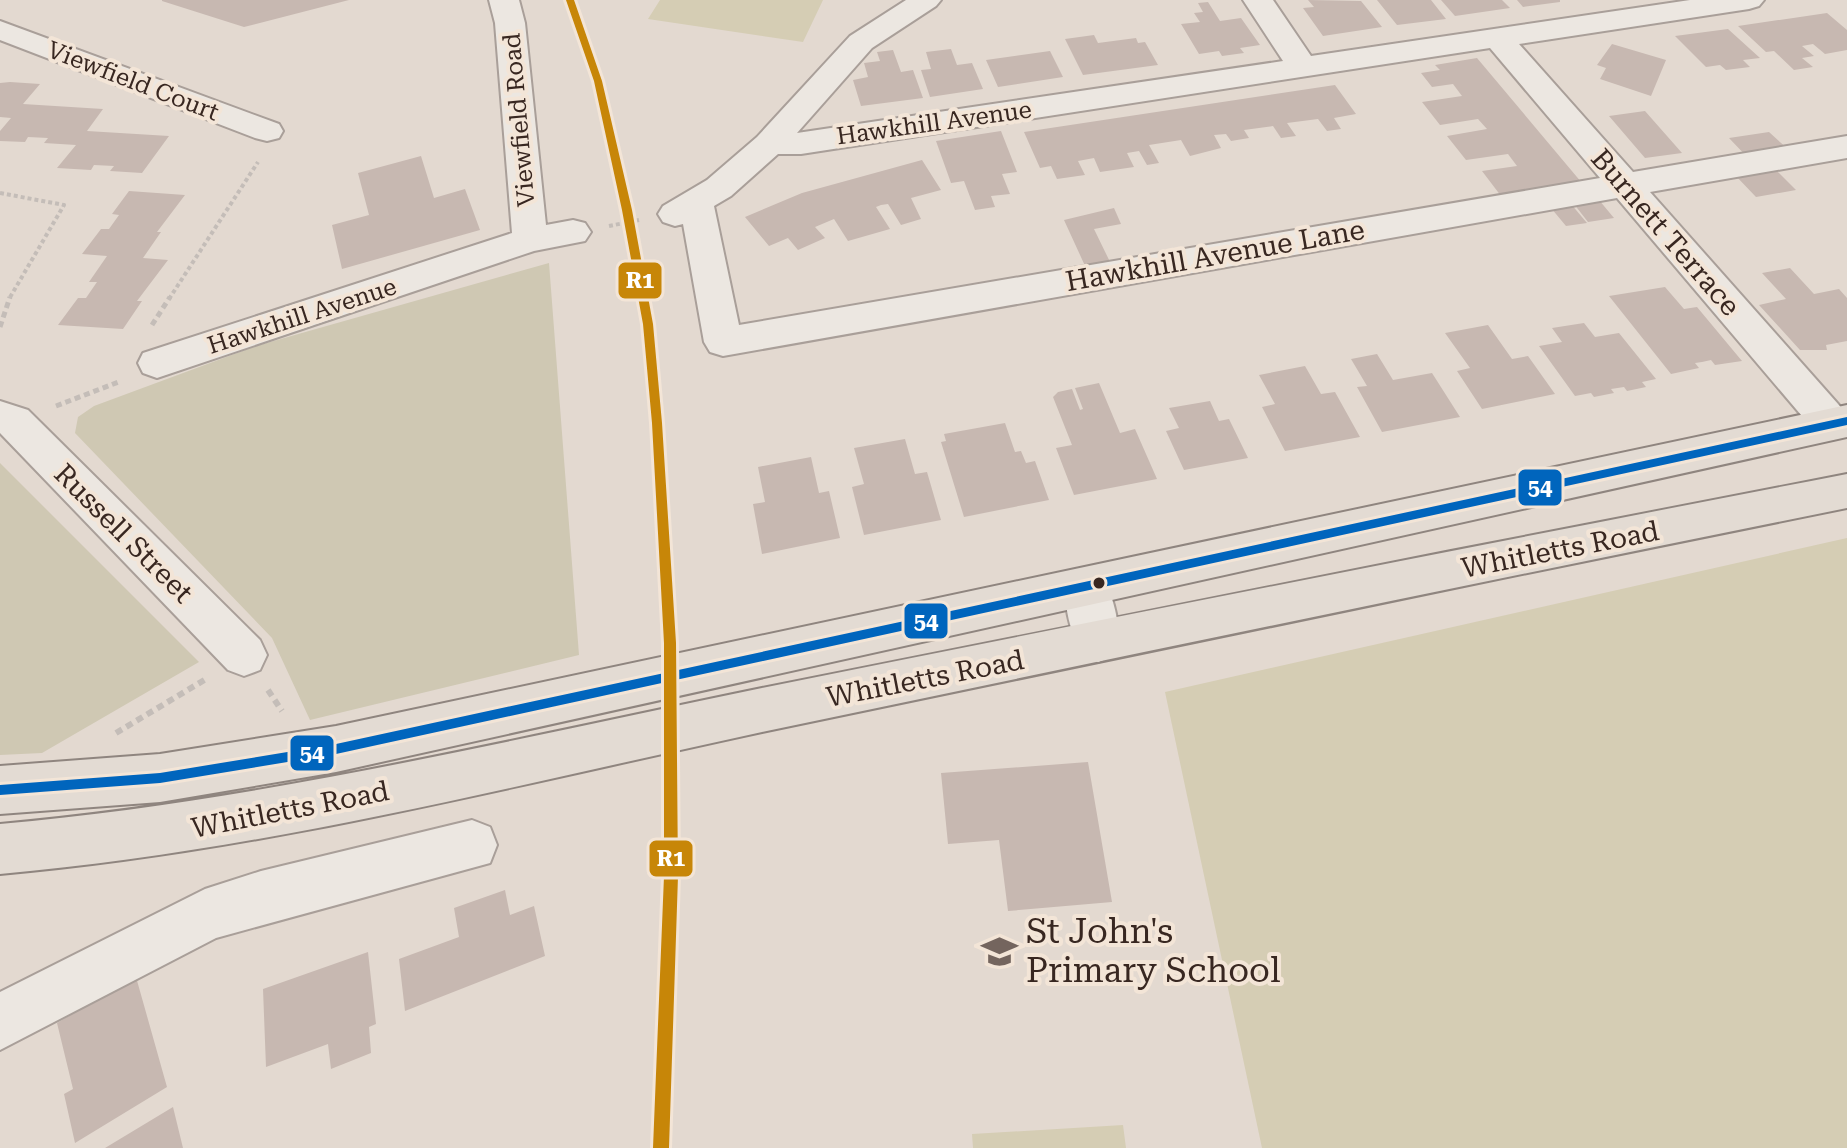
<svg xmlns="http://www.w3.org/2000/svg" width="1847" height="1148" viewBox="0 0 1847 1148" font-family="'Roboto Serif',serif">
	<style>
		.green { fill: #d5cdb4 }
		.cemetery { fill: #cfc8b3 }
		.building { fill: #c7b8b1 }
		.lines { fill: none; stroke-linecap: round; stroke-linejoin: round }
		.minor-casing { stroke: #a99f99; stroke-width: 4 }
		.major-casing { stroke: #8f857f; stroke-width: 4 }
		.path-far2 { stroke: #c4bdb8; stroke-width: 4; stroke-dasharray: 4 3; stroke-linecap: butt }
		.path-far1 { stroke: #c4bdb8; stroke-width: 5; stroke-dasharray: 6 4; stroke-linecap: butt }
		.path { stroke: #c4bdb8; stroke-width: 6; stroke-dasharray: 7 5; stroke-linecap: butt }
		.minor { fill: #ece7e1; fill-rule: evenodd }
		.major { fill: #e3dbd3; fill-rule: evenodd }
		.bus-1-casing { stroke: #f3e5d7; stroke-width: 6 }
		.bus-1 { fill: #0065bd; fill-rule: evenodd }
		.rail-1-casing { stroke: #f3e5d7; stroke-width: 6 }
		.rail-1 { fill: #c78608; fill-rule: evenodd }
		.bus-dot { fill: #382721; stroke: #f3e5d7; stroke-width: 3 }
		.labels { text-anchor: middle; stroke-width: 8; stroke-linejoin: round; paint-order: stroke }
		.far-street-label { font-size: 24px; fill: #382721; stroke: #f3e5d7 }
		.street-label { font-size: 28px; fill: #382721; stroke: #f3e5d7 }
		.near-poi-label { font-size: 34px; fill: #382721; stroke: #f3e5d7; text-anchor: start }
		.line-badge { stroke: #f3e5d7; stroke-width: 3 }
		.badge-label { font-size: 22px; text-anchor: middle; font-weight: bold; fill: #fff }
	</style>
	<rect width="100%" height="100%" fill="#e3d9d0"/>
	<path class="green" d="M660,0H823L803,42L648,19Z
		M1847,538V1148H1262L1165,692Z
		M1123,1125L1126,1148H973L972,1134Z"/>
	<path class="cemetery" d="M549,263L579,655L310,720L272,638L75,433L78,417L94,406L256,346Z
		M0,463L199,662L42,753L0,755Z"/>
	<path class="building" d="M349,0L244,27L162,1V0Z
		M1308,0L1361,1L1382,27L1323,36L1303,8L1314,7Z
		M1377,0H1431L1446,19L1397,25Z
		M1441,0H1502L1510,8L1455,16Z
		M1517,0H1560V2L1523,7Z
		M1208,2L1220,21L1241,18L1260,45L1240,48L1244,53L1222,56L1219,51L1199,54L1181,24L1200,22L1194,13L1203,12L1198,3Z
		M1827,13L1847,30V50L1825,54L1813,44L1802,46L1814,56L1802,58L1813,67L1794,70L1774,51L1766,52L1738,26Z
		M1728,29L1760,58L1743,60L1750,67L1726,70L1720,65L1706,67L1675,36Z
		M1094,35L1098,43L1136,38L1138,43L1145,42L1158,65L1083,75L1065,39Z
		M1612,44L1666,60L1651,96L1600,79L1606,68L1597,65Z
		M951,49L957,65L972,63L983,89L930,97L921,70L931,69L926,52Z
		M893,50L901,72L913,70L923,98L861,106L853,80L868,77L864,63L880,61L877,52Z
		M1050,51L1063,77L998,87L986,60Z
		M1477,58L1587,189L1501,196L1482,171L1517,166L1508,154L1466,160L1447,136L1487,129L1478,119L1440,125L1422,102L1462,96L1453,84L1432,87L1421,73L1440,70L1435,65Z
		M10,82L40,84L23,104L103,109L87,131L169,136L142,173L110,171L114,166L94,165L91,170L57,168L76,145L44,143L48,138L28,137L25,142L0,141V131L11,118L0,117V83Z
		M1335,85L1356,114L1334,118L1341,129L1327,131L1318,119L1287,123L1296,136L1281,138L1273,126L1244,130L1249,138L1231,141L1226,134L1214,135L1221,148L1190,156L1181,140L1149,145L1159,163L1147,165L1139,151L1127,153L1134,167L1100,172L1094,158L1078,161L1085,175L1057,179L1051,166L1040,168L1024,132Z
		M1645,111L1682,153L1645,158L1609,116Z
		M1001,131L1017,172L1002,174L1010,194L991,196L995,207L975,210L964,181L951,183L936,141Z
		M1769,132L1791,152L1749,159L1729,138Z
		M421,156L434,198L465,189L480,230L342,269L332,225L369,215L358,173Z
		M922,160L941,190L911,198L921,219L901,225L888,204L881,205L876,207L890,229L848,241L834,219L815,227L825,238L798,250L788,238L769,246L745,217L802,193Z
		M1774,168L1796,190L1756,197L1734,174Z
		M129,191L185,195L157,232H161L143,258L168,260L137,301H142L123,329L58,325L78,298H86L97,282H89L107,256L82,254L101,229H109L119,215L112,214Z
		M1599,200L1614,218L1588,222L1574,204Z
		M1571,204L1587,223L1566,226L1551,208Z
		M1114,208L1121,224L1094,229L1111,264L1086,268L1064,220Z
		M1790,268L1814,294L1839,289L1847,298V341L1826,345L1827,350H1800L1759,305L1786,299L1762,273Z
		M1665,287L1684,309L1697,307L1742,361L1715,365L1711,360L1702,362L1695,363L1699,368L1671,374L1609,296Z
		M1584,323L1595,337L1619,333L1656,379L1642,382L1646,387L1627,391L1624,387L1611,389L1614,393L1594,397L1591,393L1575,396L1539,346L1562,342L1552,328Z
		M1488,325L1512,359L1528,356L1555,394L1482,409L1457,371L1470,368L1445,333Z
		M1377,354L1393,380L1432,373L1460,417L1382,432L1357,387L1367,386L1351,359Z
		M1305,366L1321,394L1335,392L1360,437L1285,451L1262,407L1275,404L1259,375Z
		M1099,383L1120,433L1135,429L1157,479L1074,495L1056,448L1072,445L1053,397L1058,392L1072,389L1080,410L1083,409L1075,388Z
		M1210,401L1219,421L1229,419L1248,458L1184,470L1166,431L1179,428L1169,408Z
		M1005,423L1015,452L1021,451L1026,463L1035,461L1049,500L964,517L941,442L946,441L944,434Z
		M905,439L915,474L927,472L941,520L864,535L852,487L864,484L854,448Z
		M811,457L819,493L829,491L840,538L762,554L753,504L765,502L758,467Z
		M1088,762L1112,902L1008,911L999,840L948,844L941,773Z
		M505,890L510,915L534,906L545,956L405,1011L399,959L459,937L454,908Z
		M368,952L376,1024L369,1027L371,1053L331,1069L328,1044L266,1067L263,989Z
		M136,977L167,1087L75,1143L64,1094L73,1089L57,1023Z
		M173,1107L183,1148H105Z"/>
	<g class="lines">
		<defs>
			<path id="minor" d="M489,0H519L525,23L546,225L573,220L585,223L591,232L585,241L534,251L157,378L143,373L138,363L143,353L512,233L495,23Z
				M906,0H941L936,6L872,48L797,133L1283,61L1243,0H1273L1311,56L1690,0H1764L1759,6L1749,9L1519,44L1633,172L1847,136V158L1650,192L1846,413L1847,434L1832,440L1818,435L1617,198L723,356L710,352L704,342L683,224L675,226L663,222L658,214L663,206L707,180L757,137L850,36ZM1490,48L1600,178L739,325L714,206L731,196L778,154H801Z
				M0,21L279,124L283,131L279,138L267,141L255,138L0,40Z
				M0,401L28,410L260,640L267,655L260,670L244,676L228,670L0,433Z
				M1086,568L1102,573C1113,597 1125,633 1114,656L1098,662L1082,656C1071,633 1059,597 1070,573Z
				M472,820L490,827L497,845L490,863L216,938L0,1050V992L205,889L261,871Z"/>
			<path id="major" d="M1847,405V437L336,772L160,802L0,814V766L160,754L336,726Z
				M1847,474V508C1485,581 1124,656 762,732C507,787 261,851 0,874V824C259,801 509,740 762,688C1124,615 1485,544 1847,474Z"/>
		</defs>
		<use href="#minor" class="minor-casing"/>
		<use href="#major" class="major-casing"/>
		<path class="path-far2" d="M0,193L64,205L9,299
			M609,226L639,220
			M169,299L258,162"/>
		<path class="path-far1" d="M152,325L170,297
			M0,327L10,297
			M56,406L121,381"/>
		<path class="path" d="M268,690L282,711
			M116,733L206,679"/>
		<use href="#minor" class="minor"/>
		<use href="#major" class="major"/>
		<defs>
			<path id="bus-1" d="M1847,417V425L336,754L160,783L0,795V785L160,773L336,744Z"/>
		</defs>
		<use href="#bus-1" class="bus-1-casing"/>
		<use href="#bus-1" class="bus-1"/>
		<defs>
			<path id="rail-1" d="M566,0H574L602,81L632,210L653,324L662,423L676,643L678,876L669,1148H653L664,876V643L652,423L643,324L622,210L594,81Z"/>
		</defs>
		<use href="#rail-1" class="rail-1-casing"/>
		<use href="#rail-1" class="rail-1"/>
	</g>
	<defs>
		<symbol id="school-bare" viewBox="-9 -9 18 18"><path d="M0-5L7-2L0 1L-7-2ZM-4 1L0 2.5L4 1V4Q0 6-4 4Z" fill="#74655e" stroke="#f3e5d7" stroke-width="2.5" paint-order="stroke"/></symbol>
	</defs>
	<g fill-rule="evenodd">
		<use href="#school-bare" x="974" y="926" width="51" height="51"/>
	</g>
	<circle class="bus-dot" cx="1099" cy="583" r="7"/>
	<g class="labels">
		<g class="far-street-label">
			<text transform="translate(133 81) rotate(21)" y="8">Viewfield Court</text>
			<text transform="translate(519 120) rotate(-95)" y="8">Viewfield Road</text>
			<text transform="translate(934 123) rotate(-8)" y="8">Hawkhill Avenue</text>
			<text transform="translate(302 316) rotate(-18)" y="8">Hawkhill Avenue</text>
		</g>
		<g class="street-label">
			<text transform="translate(1666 232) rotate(49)" y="10">Burnett Terrace</text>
			<text transform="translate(1215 255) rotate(-10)" y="10">Hawkhill Avenue Lane</text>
			<text transform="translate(124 533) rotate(45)" y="10">Russell Street</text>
			<text transform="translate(1560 549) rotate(-11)" y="10">Whitletts Road</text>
			<text transform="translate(925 678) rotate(-11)" y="10">Whitletts Road</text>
			<text transform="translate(290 809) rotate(-11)" y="10">Whitletts Road</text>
		</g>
		<g class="near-poi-label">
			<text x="1026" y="943">St John's<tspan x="1026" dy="39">Primary School</tspan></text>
		</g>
	</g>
	<g class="line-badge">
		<rect x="617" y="261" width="46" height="39" rx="8" fill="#c78608"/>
		<rect x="1517" y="468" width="46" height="39" rx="8" fill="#0065bd"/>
		<rect x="903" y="602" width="46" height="38" rx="8" fill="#0065bd"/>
		<rect x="289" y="734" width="46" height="38" rx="8" fill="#0065bd"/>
		<rect x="648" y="839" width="46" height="39" rx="8" fill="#c78608"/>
	</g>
	<g class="badge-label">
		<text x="640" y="288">R1</text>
		<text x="1540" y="495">54</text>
		<text x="926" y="629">54</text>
		<text x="312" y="761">54</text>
		<text x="671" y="866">R1</text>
	</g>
</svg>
